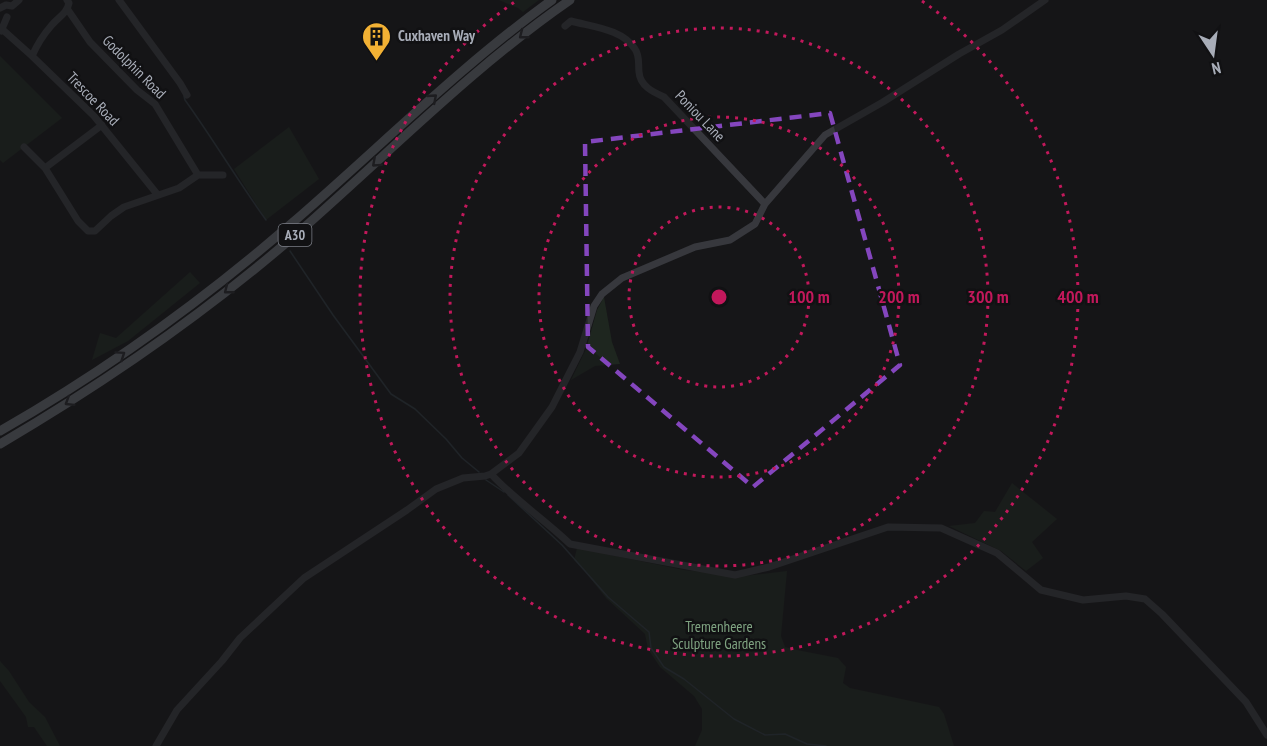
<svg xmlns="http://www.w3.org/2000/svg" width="1267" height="746" viewBox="0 0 1267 746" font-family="'PT Sans Narrow',sans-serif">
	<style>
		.green { fill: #1e261f }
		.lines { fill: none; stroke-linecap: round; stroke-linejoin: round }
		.stream { stroke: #2c353c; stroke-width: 1.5 }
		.minor { stroke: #37383d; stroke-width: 7 }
		.highway { stroke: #63666e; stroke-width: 9 }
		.oneway { stroke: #26262a }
		.marked { fill: none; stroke: #8446be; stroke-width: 4.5; stroke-dasharray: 12 8; stroke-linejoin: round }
		.ring { fill: none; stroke: #c2185b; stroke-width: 3; stroke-dasharray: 3 6 }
		.labels { text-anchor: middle; stroke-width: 5; stroke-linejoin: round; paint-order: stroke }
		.shield { fill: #111113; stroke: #7b7e86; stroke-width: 1.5 }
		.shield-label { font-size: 14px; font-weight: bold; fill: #a8adb8 }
		.poi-label { font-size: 15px; font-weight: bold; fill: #a8adb8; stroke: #111113; text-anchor: start }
		.street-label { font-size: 15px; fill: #a8adb8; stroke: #111113 }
		.park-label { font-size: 15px; fill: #7fa381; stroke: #111113 }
		.centre { fill: #c2185b; stroke: #111113; stroke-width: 3 }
		.ring-label { font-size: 18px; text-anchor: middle; font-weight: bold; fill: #c2185b; stroke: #111113; stroke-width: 5; stroke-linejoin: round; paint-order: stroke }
	</style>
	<rect width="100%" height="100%" fill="#161618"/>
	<path class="green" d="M499,0H539L523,12L518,8Z
		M0,56L62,118L3,163L0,160Z
		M289,127L319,179L266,220L234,169Z
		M190,272L200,283L128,341L92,360L100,333L116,338Z
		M604,297L612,342L620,364L595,366L571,380L586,349L597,310Z
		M1012,483L1057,519L1032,542L1043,558L1026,571L1001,551L949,526L975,523L984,511L995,512Z
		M577,548L684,570L744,576L787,571L781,636L785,647L797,650L838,658L846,667L843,683L850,688L939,707L944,714L954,746H695L702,730V709L694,696L660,667L648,649L645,634L606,598L583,569L574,560Z
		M0,661L9,671L29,702L45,717L60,746H47L34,727H28L26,717L0,681Z"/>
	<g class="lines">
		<path class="stream" d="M184,96L185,100C213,139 238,181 266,220
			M290,251L333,315L391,394L415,409L446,439L462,458L479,472
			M486,480L504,492
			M508,495L562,545L608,597L649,632L651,648L664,667L684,679L734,719L765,735L785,734L807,744L826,746"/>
		<path class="minor" d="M119,0L180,83L187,95
			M0,8L6,5L12,6L19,0
			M68,10L90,42L137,90L155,104L198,175
			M565,26L571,21C593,27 622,29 635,49C640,56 638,63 639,72C640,86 653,92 664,97L765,204
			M2,29L32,56L94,116L157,194
			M1,31L7,17
			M32,56C37,45 43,35 51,26C57,18 67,14 69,3L67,0
			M102,125L45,168L78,221L88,231H95L111,216L124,207L179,188L198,175H223
			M24,147L45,168
			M491,474C515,500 545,520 570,544L735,575L769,567L888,527L941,528L997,553L1041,590L1083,600L1126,596L1145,599L1162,614L1246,702L1267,735
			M156,746L177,710L222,661L240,638L304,578L407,510L436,489L463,478L485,476L491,474L519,453L552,407L580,352L594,306L602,294L622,278L695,247L730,240L755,224L765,204L825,135L883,102L959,54L1002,30L1045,0"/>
		<path class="highway" d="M0,431C103,372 201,302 291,224C378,149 459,67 552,0
			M0,444C106,382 207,312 300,231C389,153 473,67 570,0"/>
	</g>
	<defs><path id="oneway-chevron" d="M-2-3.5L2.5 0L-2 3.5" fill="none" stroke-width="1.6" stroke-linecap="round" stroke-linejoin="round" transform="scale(1.5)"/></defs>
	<g class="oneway">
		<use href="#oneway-chevron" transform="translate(523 35) rotate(142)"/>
		<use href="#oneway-chevron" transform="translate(433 98) rotate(-41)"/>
		<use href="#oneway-chevron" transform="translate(376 163) rotate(138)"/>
		<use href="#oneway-chevron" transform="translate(228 290) rotate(142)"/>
		<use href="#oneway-chevron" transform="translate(121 355) rotate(-34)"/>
		<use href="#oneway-chevron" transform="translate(69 402) rotate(148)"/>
	</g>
	<path d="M0 0H1267V746H0ZM830,113L900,365L753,487L588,347L585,142Z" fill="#161618" fill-opacity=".55" fill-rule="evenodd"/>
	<path class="marked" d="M830,113L900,365L753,487L588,347L585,142Z"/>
	<g class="ring">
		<circle cx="719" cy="297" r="90"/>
		<circle cx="719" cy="297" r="180"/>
		<circle cx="719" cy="297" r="269"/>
		<path d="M922 1A359 359 0 1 1 516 1"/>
	</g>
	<defs>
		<symbol id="building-pin" viewBox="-11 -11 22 30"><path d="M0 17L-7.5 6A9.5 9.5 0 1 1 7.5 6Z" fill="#f2b134" stroke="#111113"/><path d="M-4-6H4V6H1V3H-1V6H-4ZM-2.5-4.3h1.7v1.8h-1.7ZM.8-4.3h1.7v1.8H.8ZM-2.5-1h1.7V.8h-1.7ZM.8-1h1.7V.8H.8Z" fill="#111"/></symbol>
	</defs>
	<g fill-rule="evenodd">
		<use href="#building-pin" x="360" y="20" width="33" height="45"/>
	</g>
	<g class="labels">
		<rect class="shield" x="278.5" y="224" width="33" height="22" rx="4.5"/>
		<g class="shield-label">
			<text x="295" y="240">A30</text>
		</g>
		<g class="poi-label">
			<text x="398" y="41">Cuxhaven Way</text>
		</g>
		<g class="street-label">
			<text transform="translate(134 67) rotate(45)" y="5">Godolphin Road</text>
			<text transform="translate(93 99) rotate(46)" y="5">Trescoe Road</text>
			<text transform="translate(700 116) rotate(46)" y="5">Poniou Lane</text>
		</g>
		<g class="park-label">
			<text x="719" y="632">Tremenheere<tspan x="719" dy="17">Sculpture Gardens</tspan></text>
		</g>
	</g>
	<circle cx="719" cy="297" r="9" class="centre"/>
	<g class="ring-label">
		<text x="809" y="303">100 m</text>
		<text x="899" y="303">200 m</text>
		<text x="988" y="303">300 m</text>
		<text x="1078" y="303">400 m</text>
	</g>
	<g transform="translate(1213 54) rotate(167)" stroke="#111113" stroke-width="4.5" paint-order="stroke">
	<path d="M0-4.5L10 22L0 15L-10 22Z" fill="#a8adb8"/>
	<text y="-9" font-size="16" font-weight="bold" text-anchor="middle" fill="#a8adb8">N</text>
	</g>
</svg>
